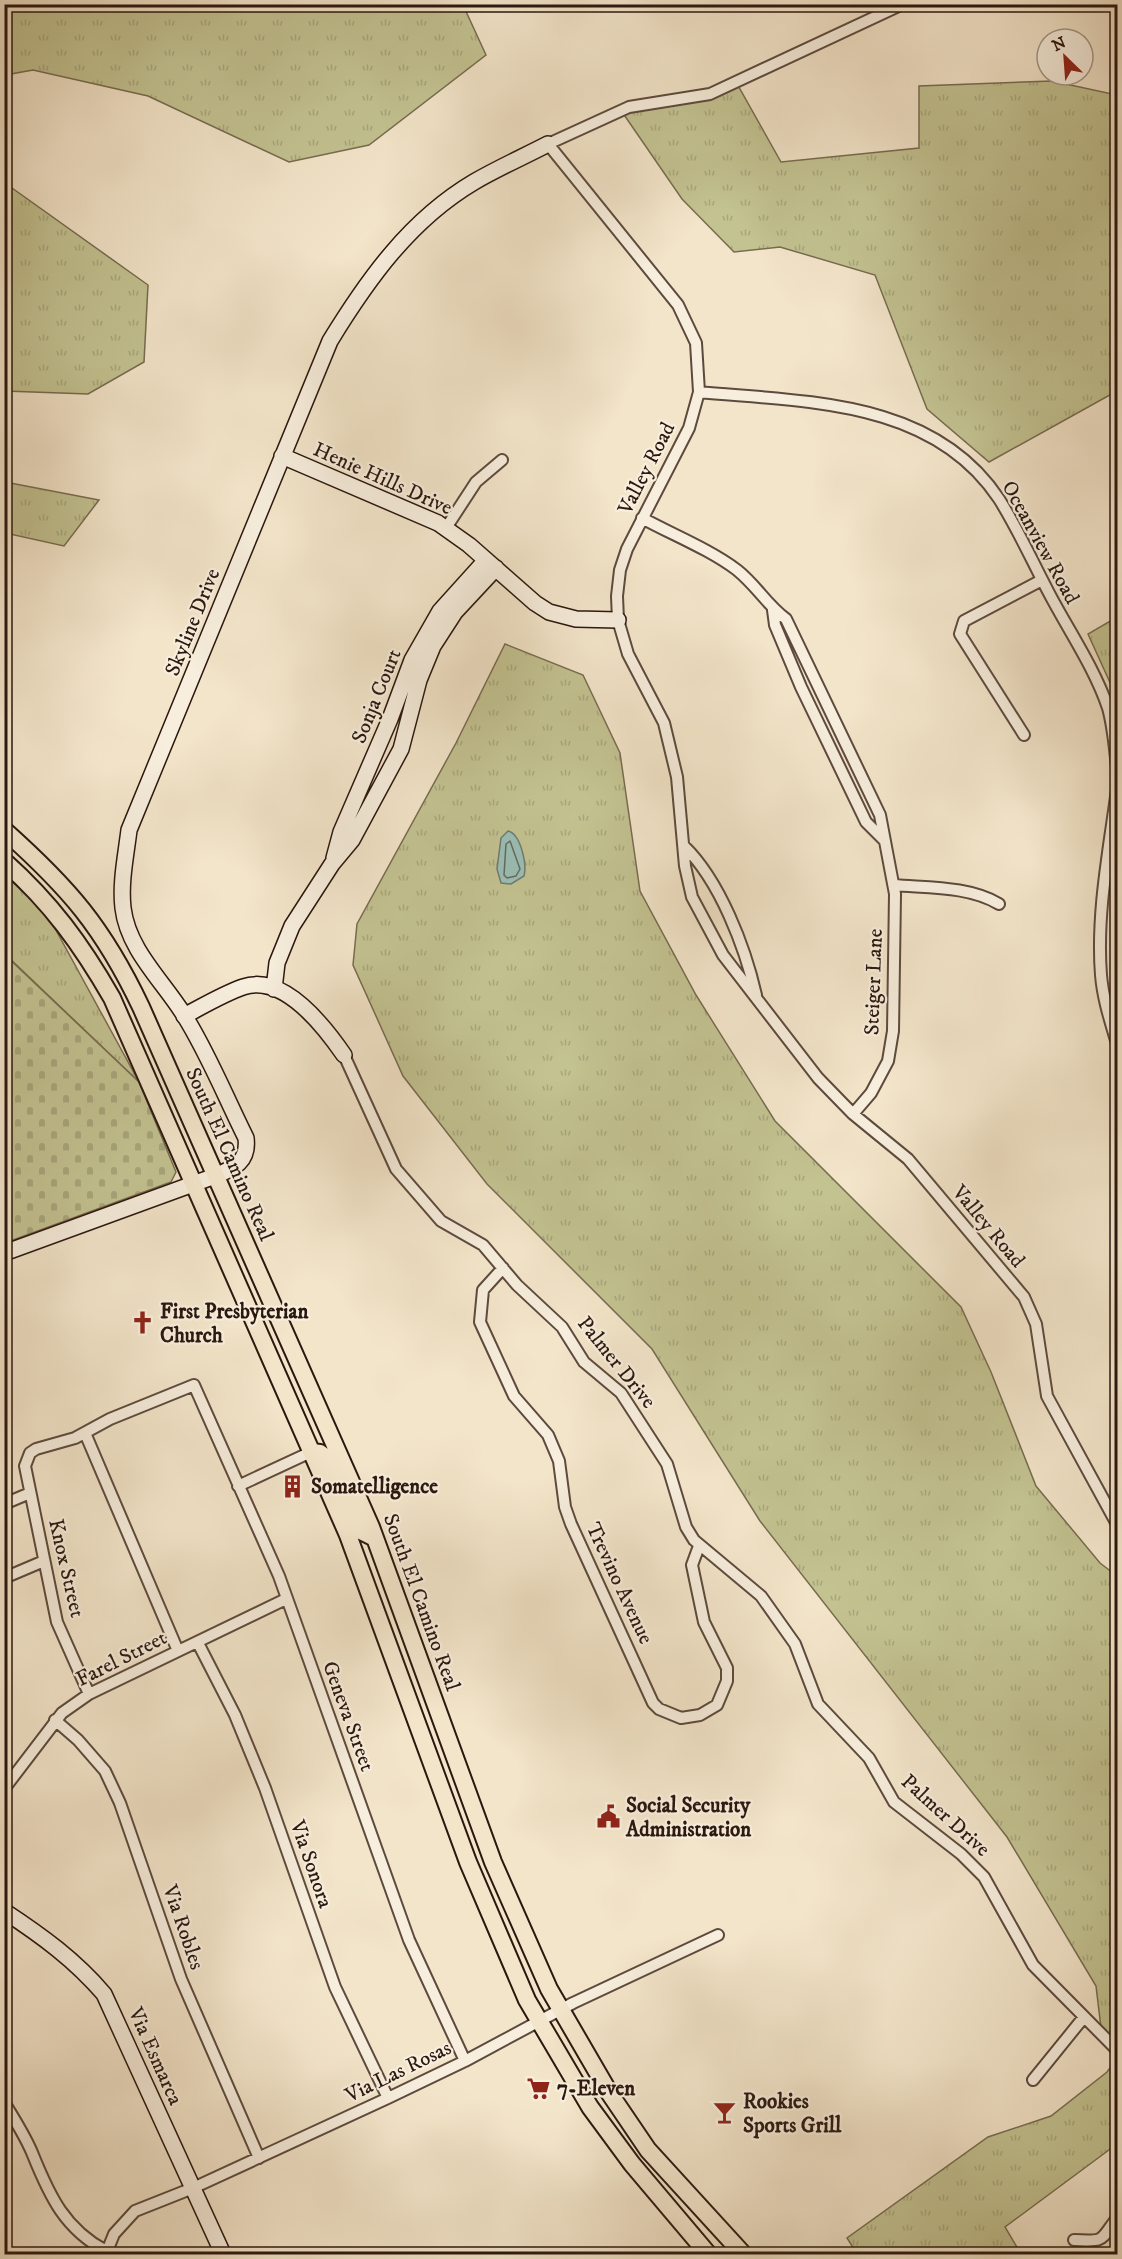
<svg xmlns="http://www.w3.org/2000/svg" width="1122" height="2259" viewBox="0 0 1122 2259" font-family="'IM FELL DW Pica',serif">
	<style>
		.grass { fill: url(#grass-tufts); stroke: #776c50; stroke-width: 1.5 }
		.cemetery { fill: url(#cemetery-stones); stroke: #776c50; stroke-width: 1.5 }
		.water { fill: #9bbfb6; stroke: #6e7c73; stroke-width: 1.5 }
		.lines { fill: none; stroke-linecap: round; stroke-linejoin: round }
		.shore { stroke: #636b62; stroke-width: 1.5 }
		.street-casing { stroke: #5d4a3e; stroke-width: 14 }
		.secondary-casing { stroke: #2b170f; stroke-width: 18 }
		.primary-casing { stroke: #2b170f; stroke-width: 20 }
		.street { stroke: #f7eedd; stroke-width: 10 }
		.secondary { stroke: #f7eedd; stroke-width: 15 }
		.primary { stroke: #f3e5ca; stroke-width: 16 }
		.labels { text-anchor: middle; stroke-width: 4.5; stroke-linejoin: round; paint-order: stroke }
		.street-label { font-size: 21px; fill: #2b170f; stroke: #f7eedd }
		.poi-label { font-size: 21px; font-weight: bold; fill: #2b170f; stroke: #f7eedd; text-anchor: start }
	</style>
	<defs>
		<pattern id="grass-tufts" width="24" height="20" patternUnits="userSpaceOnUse" patternTransform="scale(1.5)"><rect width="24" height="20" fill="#c3c291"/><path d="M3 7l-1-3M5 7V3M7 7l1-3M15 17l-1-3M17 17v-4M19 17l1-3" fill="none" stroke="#a8a67c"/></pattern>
		<pattern id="cemetery-stones" width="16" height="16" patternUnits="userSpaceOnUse" patternTransform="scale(1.5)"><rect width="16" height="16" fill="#c3c291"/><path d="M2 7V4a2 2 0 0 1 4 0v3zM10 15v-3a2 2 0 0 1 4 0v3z" fill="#a8a67c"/></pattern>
	</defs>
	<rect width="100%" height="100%" fill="#f3e5ca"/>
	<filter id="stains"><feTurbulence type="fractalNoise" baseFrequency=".00333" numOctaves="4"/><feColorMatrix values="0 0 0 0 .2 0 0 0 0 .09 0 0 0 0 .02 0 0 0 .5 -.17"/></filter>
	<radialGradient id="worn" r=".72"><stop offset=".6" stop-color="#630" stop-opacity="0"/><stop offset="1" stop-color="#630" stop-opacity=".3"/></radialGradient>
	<path class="grass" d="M5,4L463,5L486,55L369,145L289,162L148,96L33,70L5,75Z
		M1052,81L1117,95V391L989,462L927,409L875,275L780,247L734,252L682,199L618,106L698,97L736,82L781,162L919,148V86Z
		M5,183L148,285L144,362L88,394L5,391Z
		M5,482L99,500L64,546L5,533Z
		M1117,617V698L1088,634Z
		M505,644L583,675L620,753L640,891L696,995L775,1121L961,1307L991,1372L1036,1486L1100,1563L1117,1576V2051L1102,2036L1096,1986L1007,1837L760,1521L652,1349L487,1184L403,1076L353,965L357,924L456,743Z
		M4,875L46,912L139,1082L5,954Z
		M1116,2060L1117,2144L1005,2227L1021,2254H857L847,2238L988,2137L1051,2116L1107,2072Z"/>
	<path class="cemetery" d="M4,954L139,1082L176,1172L171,1182L5,1243Z"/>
	<path class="water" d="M508,831C521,834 527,865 524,876L511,884L501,883L497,869L501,838Z"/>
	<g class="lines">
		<path class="shore" d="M510,841L520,869L516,876L507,878L504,875L506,844Z"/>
		<defs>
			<path id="street" d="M903,4L710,94L629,107L548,144L678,305L696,343L699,392L689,428L627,549L620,570L617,596L618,620L628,654L664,723L677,777L685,866L692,897L723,955L818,1078L853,1114L908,1159L1024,1297L1036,1324L1047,1396L1118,1526
				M699,392C805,402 933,399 999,499C1018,529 1033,563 1050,595C1069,631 1095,669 1108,708C1114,729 1115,753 1118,775
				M642,518C673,535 709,549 737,570C756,585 767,605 786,619L880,815L895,894L893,1031L888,1061L871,1093L853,1114
				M446,528L476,482L502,460
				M773,610L775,625L801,687L866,822L884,840
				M1024,735L960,634L964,621L1042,580
				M1118,782C1110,845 1096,911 1101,975C1103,1000 1111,1023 1118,1047
				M684,846C720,881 745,947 756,995
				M894,885C928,888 969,886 999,904
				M344,1055L396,1169L441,1221L483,1245L517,1285L562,1327L584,1362L621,1393L667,1464L686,1527L694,1540L761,1596L795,1644L818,1704L869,1758L894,1802L961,1854L984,1877L1033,1965L1118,2051
				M503,1268L483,1290L480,1322L514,1396L548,1435L559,1461L565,1507L571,1524L653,1703L659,1709L681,1718L700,1715L717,1705L727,1681V1668L704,1622L692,1565L699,1546
				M85,1433L178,1651
				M238,1486L311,1452
				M4,1504L30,1493
				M4,1578L44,1561
				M198,1643L235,1715L265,1788L335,1987L388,2098
				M89,1694L57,1622L25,1466L30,1453L36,1449L75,1438L110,1419L194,1385L279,1576L409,1940L465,2061
				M55,1720L78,1740L105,1771L120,1803L181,1979L259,2158
				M4,1789L62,1713L89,1694L286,1599
				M1033,2080L1084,2017
				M4,2102C14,2119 26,2137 33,2155C50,2197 65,2229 106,2251
				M1074,2240C1108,2242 1099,2240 1118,2217
				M106,2254L114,2234L135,2211L193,2188L388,2098L465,2061L573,2003L718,1935"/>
			<path id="secondary" d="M282,456L438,523L469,545L535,603L549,612L576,619L618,620
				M334,858L341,832L390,719L412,660L440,611L486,560
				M274,989L277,963L292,926L332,864L352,840L401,749L419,680L433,646L455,612L496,568
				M184,1016C203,1006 223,994 243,987C283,973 324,1026 344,1055
				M4,1253L215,1176C234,1168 249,1162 246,1138C226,1098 208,1053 184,1015C163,981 128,950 123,908C120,883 126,855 129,830L330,341C368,279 410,220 474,182C498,168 523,157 548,144
				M4,1911C42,1936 75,1960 104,1994L223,2254"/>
			<path id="primary" d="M4,830C69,888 103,927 141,1007L371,1527L493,1862L549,1989L610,2094L648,2150L743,2254
				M4,861C51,903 81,944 112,998L348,1535L468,1862L527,2000L590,2107L632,2164L708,2254
				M312,1452L320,1453L325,1457L359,1530L375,1538"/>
		</defs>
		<use href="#street" class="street-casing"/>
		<use href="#secondary" class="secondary-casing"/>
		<use href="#primary" class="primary-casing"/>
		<use href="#street" class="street"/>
		<use href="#secondary" class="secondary"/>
		<use href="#primary" class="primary"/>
	</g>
	<defs>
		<symbol id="church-bare" viewBox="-9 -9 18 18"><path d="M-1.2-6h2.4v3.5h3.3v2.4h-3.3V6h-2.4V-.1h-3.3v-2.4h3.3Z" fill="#8f2418" stroke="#f7eedd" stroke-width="2.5" paint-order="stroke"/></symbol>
		<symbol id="building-bare" viewBox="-9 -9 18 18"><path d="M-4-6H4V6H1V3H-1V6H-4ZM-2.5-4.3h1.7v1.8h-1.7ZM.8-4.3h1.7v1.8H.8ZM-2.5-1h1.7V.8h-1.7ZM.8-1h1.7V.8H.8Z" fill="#8f2418" stroke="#f7eedd" stroke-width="2.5" paint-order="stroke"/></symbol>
		<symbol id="civic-bare" viewBox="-9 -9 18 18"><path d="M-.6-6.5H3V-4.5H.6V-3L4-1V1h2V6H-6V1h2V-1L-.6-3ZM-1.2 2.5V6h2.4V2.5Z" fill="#8f2418" stroke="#f7eedd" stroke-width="2.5" paint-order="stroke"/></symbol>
		<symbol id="supermarket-bare" viewBox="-9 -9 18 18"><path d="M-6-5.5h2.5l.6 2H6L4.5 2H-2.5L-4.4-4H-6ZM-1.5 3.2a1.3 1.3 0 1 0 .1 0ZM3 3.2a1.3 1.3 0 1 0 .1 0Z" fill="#8f2418" stroke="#f7eedd" stroke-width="2.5" paint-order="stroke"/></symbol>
		<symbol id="bar-bare" viewBox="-9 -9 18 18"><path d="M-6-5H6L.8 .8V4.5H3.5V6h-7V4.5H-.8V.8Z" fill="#8f2418" stroke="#f7eedd" stroke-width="2.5" paint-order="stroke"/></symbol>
	</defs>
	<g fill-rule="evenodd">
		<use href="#church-bare" x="126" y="1306" width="33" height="33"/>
		<use href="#building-bare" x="276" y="1470" width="33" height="33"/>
		<use href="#civic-bare" x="592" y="1800" width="33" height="33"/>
		<use href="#supermarket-bare" x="522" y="2072" width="33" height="33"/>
		<use href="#bar-bare" x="708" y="2096" width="33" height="33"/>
	</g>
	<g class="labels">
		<g class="street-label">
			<text transform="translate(646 468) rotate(-63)" y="7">Valley Road</text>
			<text transform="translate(383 478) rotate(24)" y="7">Henie Hills Drive</text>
			<text transform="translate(1041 542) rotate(61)" y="7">Oceanview Road</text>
			<text transform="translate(192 622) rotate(-68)" y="7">Skyline Drive</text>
			<text transform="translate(376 696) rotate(-68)" y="7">Sonja Court</text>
			<text transform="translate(873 982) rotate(-88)" y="7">Steiger Lane</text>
			<text transform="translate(230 1154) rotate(66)" y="7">South El Camino Real</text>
			<text transform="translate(989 1226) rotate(50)" y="7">Valley Road</text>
			<text transform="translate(617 1362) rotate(51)" y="7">Palmer Drive</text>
			<text transform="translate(67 1568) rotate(77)" y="7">Knox Street</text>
			<text transform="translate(620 1583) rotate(65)" y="7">Trevino Avenue</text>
			<text transform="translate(422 1602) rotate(70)" y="7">South El Camino Real</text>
			<text transform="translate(121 1658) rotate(-27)" y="7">Farel Street</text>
			<text transform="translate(349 1716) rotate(70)" y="7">Geneva Street</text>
			<text transform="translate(946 1815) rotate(42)" y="7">Palmer Drive</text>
			<text transform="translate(312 1864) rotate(71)" y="7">Via Sonora</text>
			<text transform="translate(184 1927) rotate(71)" y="7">Via Robles</text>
			<text transform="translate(156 2056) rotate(66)" y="7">Via Esmarca</text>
			<text transform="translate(398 2071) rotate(-26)" y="7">Via Las Rosas</text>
		</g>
		<g class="poi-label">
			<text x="160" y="1318">First Presbyterian<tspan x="160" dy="24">Church</tspan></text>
			<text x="311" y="1493">Somatelligence</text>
			<text x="626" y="1812">Social Security<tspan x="626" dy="24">Administration</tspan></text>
			<text x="557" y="2095">7-Eleven</text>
			<text x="743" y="2108">Rookies<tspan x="743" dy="24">Sports Grill</tspan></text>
		</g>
	</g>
	<rect width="1122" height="2259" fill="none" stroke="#f3e5ca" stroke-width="24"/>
	<rect x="6" y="6" width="1110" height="2247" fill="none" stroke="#2b170f" stroke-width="3"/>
	<rect x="12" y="12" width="1098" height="2235" fill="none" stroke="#2b170f" stroke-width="1.5"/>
	<g transform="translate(1065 57) rotate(335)"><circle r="28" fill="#f7eedd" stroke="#a5988b" stroke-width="1.5"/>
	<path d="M0-4.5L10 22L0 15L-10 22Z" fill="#8f2418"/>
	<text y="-9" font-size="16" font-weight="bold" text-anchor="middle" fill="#2b170f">N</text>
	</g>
	<rect width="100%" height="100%" filter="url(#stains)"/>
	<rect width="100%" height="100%" fill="url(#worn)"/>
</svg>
